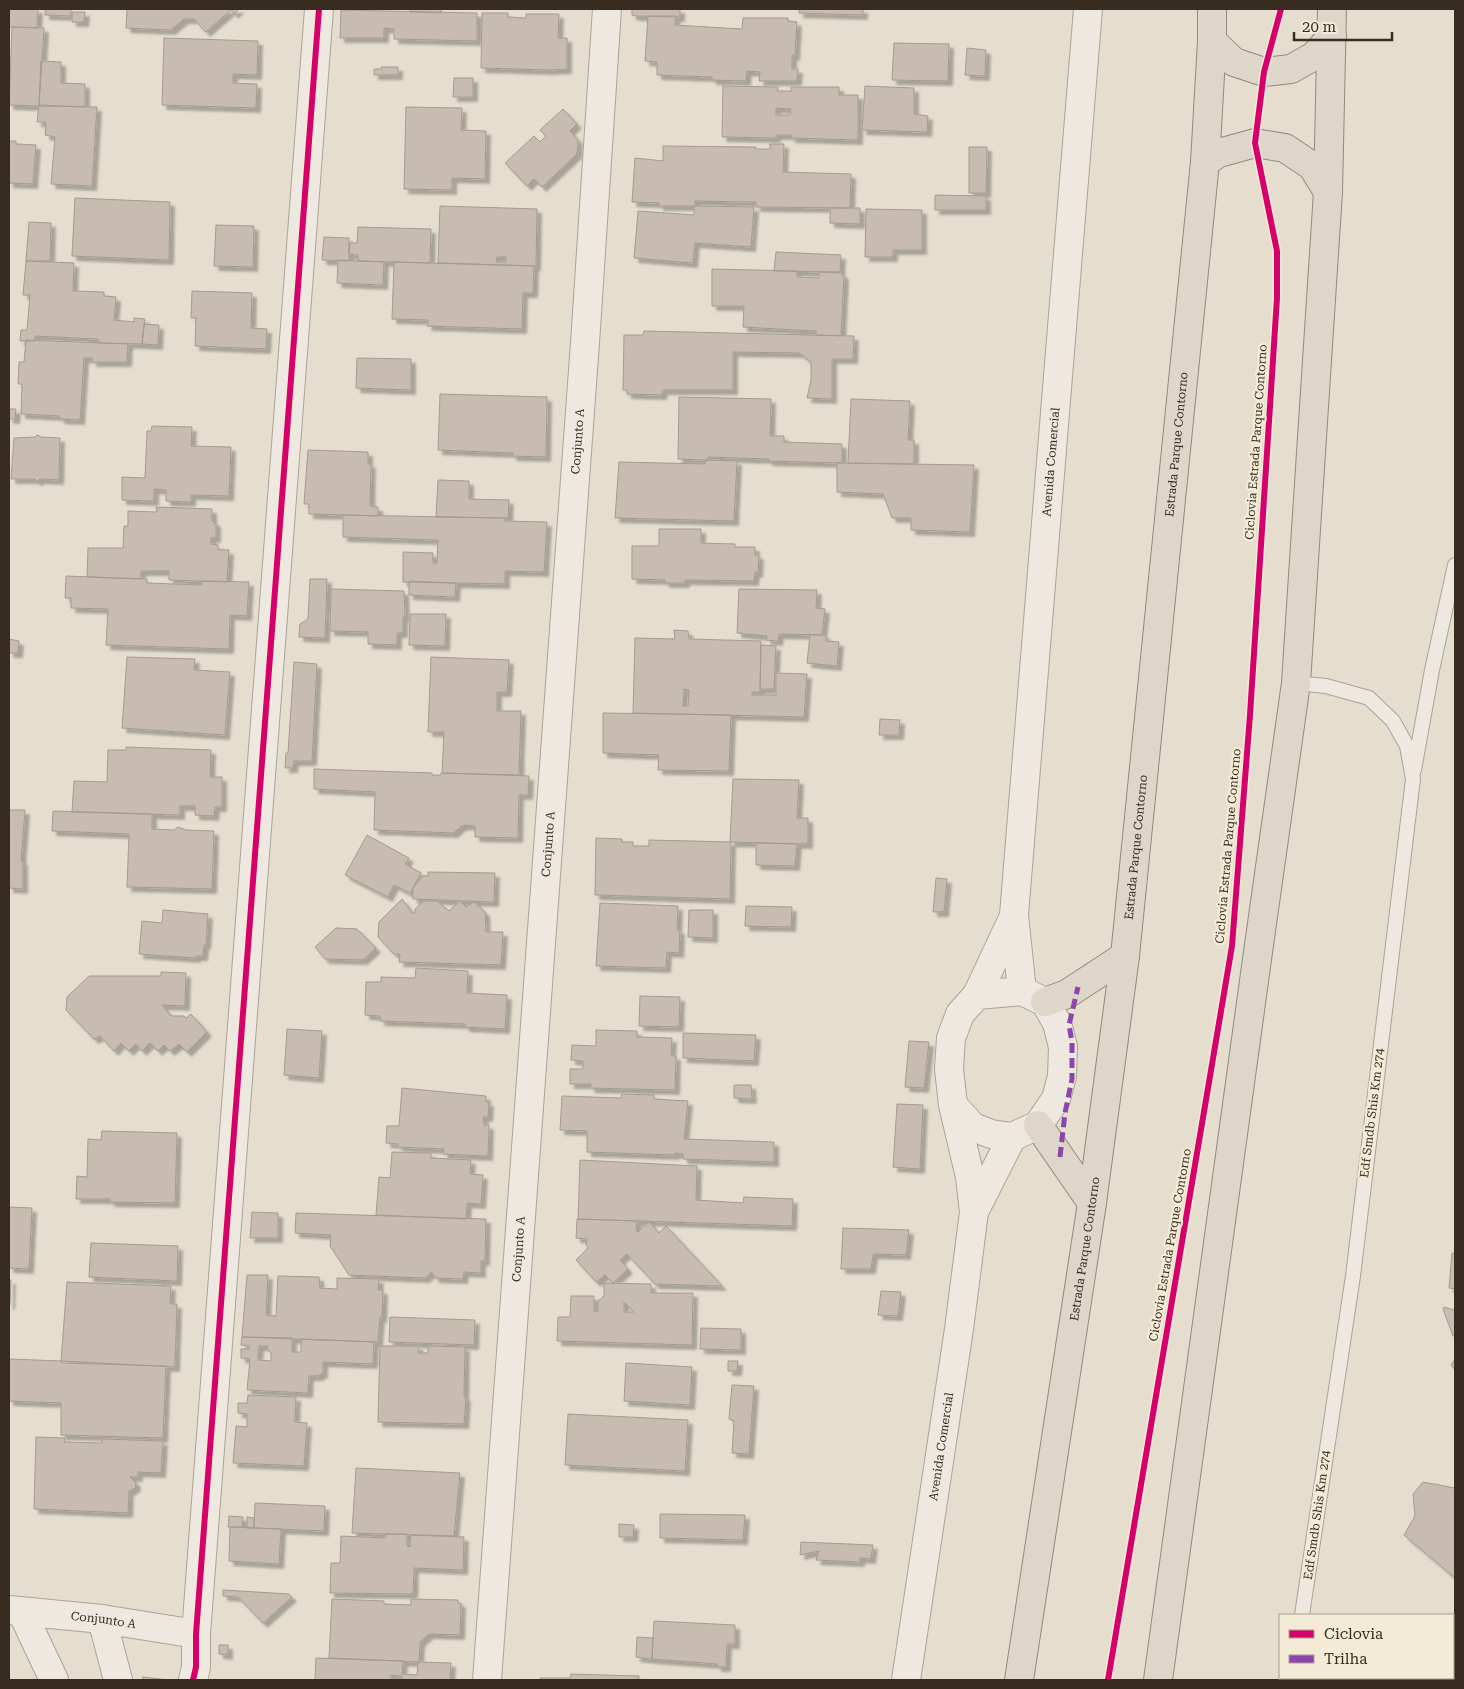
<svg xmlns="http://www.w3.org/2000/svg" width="1464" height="1689" viewBox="0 0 1464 1689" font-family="'Roboto Serif',serif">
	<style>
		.building { fill: #c8bcb0; stroke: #a59a8e; fill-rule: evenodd; filter: url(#shadow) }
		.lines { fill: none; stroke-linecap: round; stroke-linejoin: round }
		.service-casing { stroke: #aaa398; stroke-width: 16 }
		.minor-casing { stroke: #aaa398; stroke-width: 30 }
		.tertiary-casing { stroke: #aaa398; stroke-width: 30 }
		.trunk-casing { stroke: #90897f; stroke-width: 30 }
		.service { stroke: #ede9e1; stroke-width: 14 }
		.minor { stroke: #ede9e1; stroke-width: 28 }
		.tertiary { stroke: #ede9e1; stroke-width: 28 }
		.trunk { stroke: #ded6c9; stroke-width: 28 }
		.quiet { stroke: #8e44ad; stroke-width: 5; stroke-dasharray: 10 5; stroke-linecap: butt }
		.cycleway-casing { stroke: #f4ebd6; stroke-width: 9 }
		.cycleway { stroke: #d6006c; stroke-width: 6 }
		.labels { text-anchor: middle; stroke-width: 4.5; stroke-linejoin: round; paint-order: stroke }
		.street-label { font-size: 12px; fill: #382c20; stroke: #f4ebd6 }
	</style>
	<defs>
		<filter id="shadow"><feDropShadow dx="4.5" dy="4.5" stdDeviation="1" flood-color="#0004"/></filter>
	</defs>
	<rect width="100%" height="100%" fill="#e5decf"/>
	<path class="building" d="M9,9H38L37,28L9,27Z
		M45,9H71V16L45,15Z
		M127,9H239L234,14L231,10L206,32L194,19H184L171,30L126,28Z
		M410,9H441V13L410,12Z
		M632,9H680V17L636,16L632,15Z
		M799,9H863V15L799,13Z
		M341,10L477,13V41L394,39V29L384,28V38H340Z
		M72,12H85L84,22H72Z
		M482,13H508V17L526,18V14H559L558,38H567V69L549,70L481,68Z
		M648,16H676L675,25L742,29L743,18H788V21L797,22L795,56L792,55V69H798L797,81H759L760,72L747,71L746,81L712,80V77L657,75V62L645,61Z
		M12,27L44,28L39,106L9,105Z
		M164,38L258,41L257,75L233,74V83L257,84L256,108L162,105Z
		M894,43L949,44L948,81L892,80Z
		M967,48L986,50L985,76L965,75Z
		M41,61L61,62V83L85,84V107L39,105Z
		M381,67H398V75H374V69H382Z
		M454,78H473V97H453Z
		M723,86L778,87L777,91H791V87H839V95H858V140L791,138V135H776V138L722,137ZM776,108L791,109L790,115H776Z
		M865,86L914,88V114L928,116L927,132L862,130Z
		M39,106L97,107L92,186L51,184L55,137L45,135L46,122H37Z
		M406,107L462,108L461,130L486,131L485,179L452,178V190L404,189Z
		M563,109L577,124L570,131L578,140L577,154L542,187L534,179L527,186L505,163L534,136L540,142L546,136L540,130Z
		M9,141H16V144L36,145L33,184L9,183Z
		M770,144H784L783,172L851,174L850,208L756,207V202H753L695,201V206H659V203L632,202L635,158L663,161V146L756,147L755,149H770Z
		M969,147H987L986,193H969Z
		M935,195L986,196V210H935Z
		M75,198L170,202L169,260L72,256Z
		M440,206L537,209L536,266L438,263ZM497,257H506V262H496Z
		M694,206L754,207L751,247L695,243L693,263L634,258L638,211L694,215Z
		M830,208H860V224L830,223Z
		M866,209L922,210V250H893V257H865Z
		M29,222L51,223L50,261H26Z
		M216,225L254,226L253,267L214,266Z
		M358,227L431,229L430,263L358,261V255L349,254L350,243H357Z
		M324,237L349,238V261L322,260Z
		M776,252L841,255L840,272L774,271Z
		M338,260L384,262L383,285L337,283Z
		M26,261L74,263L73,291L104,292V296L116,297L114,320L134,322V318L145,319L142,344L98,343V339L35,336V341H20L21,330H27L30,295H23Z
		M394,262L534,266L533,293H523L522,329L427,326L428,320L392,319Z
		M712,269L797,271V277L819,278V272L842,273V275H844L841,336L816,335V331L743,327L744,306H712Z
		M192,291L252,293L251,328L267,329L266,349L195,346L196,318H191Z
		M144,324L159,325L158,345L142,344Z
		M644,331L854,336L853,359H832V399L807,398L811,380V362L799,353L733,352V390H663L662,395L627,394V390H623L624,335H643Z
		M26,340L128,344L127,362H92V358H84L80,420L60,419V416L21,414L22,384H18L19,362H24Z
		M357,358L411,359V390L356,388Z
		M440,394L547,397L546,457L512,456L513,453L438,450Z
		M679,397L771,399L770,436H784V442L842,444V463L768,461L769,459L708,457V460H706L678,459Z
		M851,399L910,401L908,440H914V464L848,463Z
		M9,409H16L15,419H9Z
		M152,426L192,427L191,446L231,447L229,496L191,495V502L166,501V490L154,489V501L122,500V477L145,478L147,431H151Z
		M37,435L41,437L60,438L59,480L40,479L38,481L33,479H11L14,438L35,437Z
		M308,450L368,452V464H371L370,506L378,507V516L309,514V504H304Z
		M706,460L737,461L734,521L615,518L619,462L705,464Z
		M837,463L974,465L970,532L911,530V518H892L883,494L837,492Z
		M438,480L469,481V499L509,500L508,518L436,517Z
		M156,507L212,509V521H214V523H216V538H211V544L218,545V550H229L227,582L169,580V571H141V579L87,577L88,548H123L124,526H128V511L157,512Z
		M343,515L505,518V521L547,522L544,572L505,571V584L403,582V552L433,553V563H437L438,540L343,537Z
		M659,529H701V543L735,544V547H755V555H759L758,573L755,572L754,581L685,580V583H665V580L632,579V546H659Z
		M66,576L147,579V583L202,585V581L249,582L247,616L230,615L229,649L106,645L108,609L71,608V598H65Z
		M310,579H327L325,638L299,637L300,624L308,619Z
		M409,581L456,583L455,597L409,595Z
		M331,589L404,591L405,617H403V633H397V645L368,644V632L330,631Z
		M739,589L817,590L816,608L825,609L822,635L779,634L778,641L766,640L767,636L737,633Z
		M410,614H446L445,646L409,645Z
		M674,630L688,631L689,639L761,641L760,692H752V695H776V673L807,674L804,717L633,713L635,638L675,639ZM684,689L689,690L688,706H683Z
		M810,635H826V641L839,642L837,666L807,663Z
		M9,639L19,641L18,653H9Z
		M761,645L776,646L774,689H760Z
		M127,657L195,659L194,670L230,672L225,735L122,728Z
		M431,657L509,660L507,692H497V711H521L519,775L442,773L444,732H428Z
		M294,662L317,664L312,761H294L293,768H285L286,753H288Z
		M603,713L731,715L729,771L658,770L659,755L603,753Z
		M880,719L900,720L899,735H879Z
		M126,747L211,750L210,777H222V807H215L214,816L195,815V806H180V815L72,812L74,781L107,782L108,750H126Z
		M314,769L432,773V775H441V773L529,776L528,795H519L518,838L475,837V826L466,825L461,826L454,833L374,830L375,792L314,789Z
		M733,779L799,780L797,818H808V844L730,842Z
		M9,810H25L21,861H23V889L9,888Z
		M53,811L152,814V829L174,830L178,827L186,830L214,831L212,889L127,887L129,834L52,831Z
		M367,835L409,858L405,864L421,873L410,893L394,885L388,897L345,875Z
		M596,838L622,839V842H633V846H649V840L731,842L730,899L595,895Z
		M756,843L797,844L795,866L756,865Z
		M428,872L495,873L494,902L413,899V888L423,876H428Z
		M936,878L947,879L944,912H933Z
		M402,899L412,913H415V909L424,901H437L449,911L460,901L466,907L474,902L485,912L486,932H503L501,965L399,962L400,954H394L378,937L379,922Z
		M600,903L678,906L677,930H680L679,953L667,952L666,968L596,966Z
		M746,906L792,907L791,927L745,926Z
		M163,910L208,914L206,945H204L203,956H196V958L139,954L142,921L162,923Z
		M689,910H713V938L688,937Z
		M336,928L357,929L376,948L363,960L325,959L315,947Z
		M416,968L468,971L467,993L507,995L505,1029L465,1027V1024L380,1021V1016L365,1015L366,982H381V977L415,978Z
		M161,972L186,973L185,1006L162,1005L171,1016H184L186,1018L191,1014L207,1032L187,1052L179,1044L170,1051L164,1045L158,1051L150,1043L142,1051L136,1044L129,1051L121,1043L114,1051L100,1036L94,1039L66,1010L67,997L89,976H161Z
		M640,996L680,997L679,1027L639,1026Z
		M287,1029L322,1031L319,1078L284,1075Z
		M596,1030L637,1031V1037L672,1038L671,1056H676L675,1090L590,1088L591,1084H570V1069H583V1061L571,1060L572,1045L596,1046Z
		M683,1033L756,1035L754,1061L683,1058Z
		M909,1041L929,1042L924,1088L905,1087Z
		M734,1085H751L752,1099L734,1098Z
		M402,1088L486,1096V1102H489L488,1117H483L484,1125H489L488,1156L443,1154L444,1149L398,1147V1144L386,1143L387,1126H399Z
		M622,1094L654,1095V1099L688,1101L684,1139L774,1142V1162L683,1159V1154L675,1153V1155L587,1152V1131L560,1130L562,1096L621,1098Z
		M897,1104L923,1105L920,1169L893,1167Z
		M102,1131L177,1133L175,1203L110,1202V1199H76L77,1176L87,1177L88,1139L101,1140Z
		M392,1152L431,1153V1158L471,1160L470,1174L483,1175L481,1204L467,1203L466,1219L376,1215L379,1177L390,1178Z
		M580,1160L697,1166L696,1200L743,1203L744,1197L793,1199L792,1226L578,1219Z
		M9,1207L32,1208L29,1269L9,1268Z
		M252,1212L278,1213V1238H250Z
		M296,1213L486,1219L485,1261H481V1273L464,1272L463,1279L435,1278L432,1272L425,1278L349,1275L330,1246L331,1235L295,1233Z
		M577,1219L637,1221L636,1230L638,1232L649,1222L659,1233L666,1226L722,1286L655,1284L627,1254L620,1260L628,1269L613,1283L605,1275L596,1282L576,1260L588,1248L586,1245L587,1239L576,1238Z
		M843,1228L909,1230L906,1255L874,1254L873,1255L871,1269H841Z
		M91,1243L178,1246L177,1281L89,1277Z
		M1452,1253H1455V1289L1449,1288Z
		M247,1275H268L266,1315L276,1316L278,1276L319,1277L320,1288L337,1289V1278L379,1279L378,1290H383L382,1318L380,1317L378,1342L242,1337Z
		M9,1280H11L10,1305H9Z
		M67,1282L171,1286L170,1304H177L175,1367L61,1361Z
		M604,1283L651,1284V1293H693L692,1345L557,1341L558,1317H570L571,1296H594V1311L598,1312V1301L604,1296ZM624,1302L634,1312H624Z
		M881,1291L901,1292L898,1316L878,1315Z
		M1444,1307L1455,1310V1336H1453L1443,1309Z
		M390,1317L475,1320L474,1345L389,1342Z
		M701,1328L741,1329V1350L700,1349Z
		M242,1337L292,1338V1352H301V1339L374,1342L373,1364L323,1362V1373L318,1376H309L308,1393L247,1390L250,1359L241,1358V1349H249V1346L241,1345ZM259,1346H268L267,1349L271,1353V1361L258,1360Z
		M380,1346H419L418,1353H428V1346L465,1347L464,1397H466L464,1424L378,1422Z
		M9,1359L62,1361V1363L166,1366L163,1438L61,1435V1403L9,1401Z
		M1455,1359V1370L1451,1365Z
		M728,1361H738L737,1371H728Z
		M626,1363L692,1367L690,1405L624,1401Z
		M732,1385L754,1386L749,1454L732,1453L734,1421L729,1419Z
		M248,1395L296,1397L295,1422L307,1423L304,1466L233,1463L236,1426L247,1427V1414L238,1413V1403H247Z
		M568,1414L688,1420L685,1471L565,1465Z
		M36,1437L65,1438L64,1442L102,1443V1439L163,1441L161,1473L138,1472V1477H130L136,1483L135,1488L129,1491L128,1513L34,1509Z
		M356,1468L460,1473L454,1536L352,1533Z
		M1423,1482L1455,1488V1578L1404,1535L1415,1516L1413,1494Z
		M255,1503L325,1506L324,1531L254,1528Z
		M660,1514L745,1515L743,1540L660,1538Z
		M229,1516L243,1517L242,1527H228Z
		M247,1517L254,1518V1528H247Z
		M619,1524L634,1525L633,1537H619Z
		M230,1527L281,1529L279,1564L229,1561Z
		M386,1534H407V1546L410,1547L411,1535L464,1537L463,1570L414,1568L413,1594L330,1593L331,1563H340L341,1536L385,1538Z
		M801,1542L873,1545L871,1559L860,1558V1562L816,1560L819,1551L800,1555Z
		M223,1590L289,1594L292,1597L263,1623L238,1597L223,1596Z
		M332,1599L384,1601V1604L411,1605V1599L458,1600V1603H461L460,1635L429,1634L420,1642L419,1662L329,1658Z
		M654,1621L735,1625V1644H727L726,1667H717V1664L652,1659Z
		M637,1637L653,1638L652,1659L636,1657Z
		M219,1645H228V1655L219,1654Z
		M316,1658L403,1661L402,1674L417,1675L418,1662L451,1663L450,1680H402V1676L391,1675V1680H315Z
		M571,1674L639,1676V1680H540V1678H570Z
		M142,1677L169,1680H144Z
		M1391,1678H1429L1436,1680H1391Z"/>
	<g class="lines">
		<defs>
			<path id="service" d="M1296,683L1326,686L1369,698L1393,721L1407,746L1413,779L1353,1276L1302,1615
				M1414,770L1432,670L1455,565
				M1292,1680V1678"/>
			<g id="minor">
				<path id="s1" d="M9,1610L102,1619L196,1634"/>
				<path d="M22,1612L54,1680"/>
				<path d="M102,1619L118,1680"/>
				<path d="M193,1680L196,1667V1634L319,9"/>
				<path id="s2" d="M487,1680L585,343L607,9"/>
			</g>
			<g id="tertiary">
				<path id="s3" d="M1022,991L1014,915L1088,9"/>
				<path d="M1022,991L1045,1002L1057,1023L1063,1047L1062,1076L1056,1099L1038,1125L1012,1137L991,1134L973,1127L953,1105L949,1069L951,1038L960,1014L977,995Z"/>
				<path d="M977,995L1014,916"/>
				<path d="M974,1212L1012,1137"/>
				<path id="s4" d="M906,1680L959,1329L974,1212L970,1177L953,1105"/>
			</g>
			<g id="trunk">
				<path d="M1212,41L1234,62L1264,72L1291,69L1314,56L1332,36"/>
				<path d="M1205,162L1219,153L1255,143L1285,148L1312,166L1328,192"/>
				<path d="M1045,1002L1067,994L1125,956"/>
				<path d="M1038,1125L1092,1203"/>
				<path id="s5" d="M1019,1680L1092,1203L1125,956L1205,162L1212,41V9"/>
				<path d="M1158,1680L1258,952L1296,683L1328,192L1332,9"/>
			</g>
		</defs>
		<use href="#service" class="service-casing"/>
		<use href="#minor" class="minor-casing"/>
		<use href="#tertiary" class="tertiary-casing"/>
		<use href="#trunk" class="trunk-casing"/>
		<use href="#service" class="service"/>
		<use href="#minor" class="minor"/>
		<use href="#tertiary" class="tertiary"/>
		<use href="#trunk" class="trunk"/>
		<path class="quiet" d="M1060,1157L1065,1113L1072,1079V1042L1069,1025L1078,987"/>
		<defs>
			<path id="cycleway" d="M193,1680L196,1667V1634L319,9
				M1108,1680L1232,946L1250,715L1277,298V251L1255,143L1264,72L1281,9"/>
		</defs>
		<use href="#cycleway" class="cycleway-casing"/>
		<use href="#cycleway" class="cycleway"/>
	</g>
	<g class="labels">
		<g class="street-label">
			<text dy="4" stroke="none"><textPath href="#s2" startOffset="1242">Conjunto A</textPath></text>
			<text transform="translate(1256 442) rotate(-86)" y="4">Ciclovia Estrada Parque Contorno</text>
			<text dy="4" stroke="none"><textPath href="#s5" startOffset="1246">Estrada Parque Contorno</textPath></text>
			<text dy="4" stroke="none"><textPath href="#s3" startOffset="531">Avenida Comercial</textPath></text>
			<text dy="4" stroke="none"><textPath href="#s2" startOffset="838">Conjunto A</textPath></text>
			<text transform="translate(1228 846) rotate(-85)" y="4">Ciclovia Estrada Parque Contorno</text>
			<text dy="4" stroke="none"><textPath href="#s5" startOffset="841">Estrada Parque Contorno</textPath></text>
			<text transform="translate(1372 1113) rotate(-83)" y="4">Edf Smdb Shis Km 274</text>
			<text transform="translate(1170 1245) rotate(-80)" y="4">Ciclovia Estrada Parque Contorno</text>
			<text dy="4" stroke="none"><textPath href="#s2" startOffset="432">Conjunto A</textPath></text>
			<text dy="4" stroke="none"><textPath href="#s5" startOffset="436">Estrada Parque Contorno</textPath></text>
			<text dy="4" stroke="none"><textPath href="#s4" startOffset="236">Avenida Comercial</textPath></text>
			<text transform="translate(1317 1515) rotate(-82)" y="4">Edf Smdb Shis Km 274</text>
			<text dy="4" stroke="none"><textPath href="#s1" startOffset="95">Conjunto A</textPath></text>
		</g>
	</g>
	<rect width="1464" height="1689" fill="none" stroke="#382c20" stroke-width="20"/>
	<rect x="1279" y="1614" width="175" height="65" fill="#f4ebd6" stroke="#a99f8d"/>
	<rect x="1289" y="1630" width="25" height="8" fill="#d6006c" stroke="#a99f8d"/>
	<text x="1324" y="1639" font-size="15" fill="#382c20">Ciclovia</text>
	<rect x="1289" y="1655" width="25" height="8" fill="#8e44ad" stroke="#a99f8d"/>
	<text x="1324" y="1664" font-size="15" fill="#382c20">Trilha</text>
	<path d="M1294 32v8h98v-8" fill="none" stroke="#382c20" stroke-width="2.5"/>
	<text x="1302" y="32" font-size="15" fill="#382c20" stroke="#f4ebd6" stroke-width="4" paint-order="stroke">20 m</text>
</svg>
